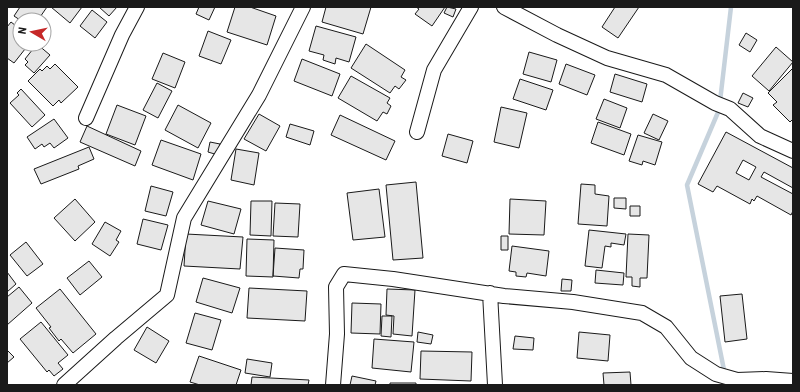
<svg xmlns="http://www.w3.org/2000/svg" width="800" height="392" viewBox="0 0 800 392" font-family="'Roboto Condensed',sans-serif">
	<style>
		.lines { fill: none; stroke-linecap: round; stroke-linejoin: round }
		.stream { stroke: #c6d2dc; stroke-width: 4.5 }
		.building { fill: #e6e6e6; stroke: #1a1a1a; fill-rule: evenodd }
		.street-casing { stroke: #1a1a1a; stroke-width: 16 }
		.street { stroke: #fff; stroke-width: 14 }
	</style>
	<rect width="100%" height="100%" fill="#fff"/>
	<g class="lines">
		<path class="stream" d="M725,385V375L687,185L719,110L731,7"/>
	</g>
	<path class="building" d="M20,7H47L38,20H20L14,16Z
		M51,7H82L70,23Z
		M99,7H117L109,16Z
		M199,7H215L209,20L196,14Z
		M235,7H250L276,16L267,45L227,32Z
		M326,7H371L363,34L322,22Z
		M416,7H445L432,26L415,14L419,9Z
		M447,7L456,9L453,17L444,13Z
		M615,7H639L618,38L602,27Z
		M92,10L107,22L95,38L80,26Z
		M11,22L20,29V44H29L14,63L7,58V27Z
		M316,26L356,37L349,62L336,58L335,64L323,60L324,55L309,51Z
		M208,31L231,40L221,64L199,56Z
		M746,33L757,40L750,52L739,45Z
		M37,44L50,55L34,73L25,65L28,62L25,59Z
		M366,44L405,70L401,77L406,80L399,89L395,86L390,93L351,68Z
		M776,47L793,62L769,91L752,76Z
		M529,52L557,60L551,82L523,74Z
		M163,53L185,62L175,88L152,79Z
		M302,59L340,74L332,96L294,81Z
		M55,64L78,87L61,103L59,100L53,106L28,81L40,69L42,71L47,66L50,69Z
		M566,64L595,75L587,95L559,84Z
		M793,68V119L790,122L773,105L777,102L768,93Z
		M615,74L647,84L642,102L610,92Z
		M351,76L390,98L387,103L391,106L387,114L383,112L377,121L338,98Z
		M520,79L553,90L546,110L513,99Z
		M157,83L172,91L158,118L143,110Z
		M21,89L45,115L32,127L10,103L19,95L17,93Z
		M743,93L753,98L748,107L738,103Z
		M604,99L627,108L620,128L596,119Z
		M117,105L146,116L135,145L106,134Z
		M178,105L211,123L198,148L165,130Z
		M501,107L527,113L519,148L494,142Z
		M259,114L280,126L266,151L244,139Z
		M653,114L668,121L659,140L644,133Z
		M340,115L395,141L386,160L331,135Z
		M54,119L68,138L54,148L50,143L44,147L42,144L35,149L27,137Z
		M598,122L631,134L624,155L591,143Z
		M290,124L314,131L310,145L286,137Z
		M87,126L141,151L135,166L80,142Z
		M726,132L793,168V188L764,172L761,177L793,194V211L791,215L757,196L754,201L752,199L750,204L717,186L713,192L698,184ZM743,160L756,167L749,180L736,173Z
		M448,134L473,141L467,163L442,156Z
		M638,135L662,142L655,165L643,161L642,165L629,161Z
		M161,140L201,154L193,180L152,165Z
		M210,142L220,144L218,155L208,152Z
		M89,147L94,159L78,166L79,169L41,184L34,169Z
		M236,149L259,153L254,185L231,180Z
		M416,182L423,258L393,260L386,185Z
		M581,184L595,185V194L609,196L607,226L578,224Z
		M151,186L173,192L166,216L145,211Z
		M379,189L385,237L353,240L347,193Z
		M614,198H626V209L614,208Z
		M75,199L95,222L75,241L54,218Z
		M510,199L546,201L544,235L509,234Z
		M208,201L241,209L234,234L201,225Z
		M251,201H272L271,236L250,235Z
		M275,203L300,204L298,237L273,236Z
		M630,206H640V216H630Z
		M143,219L168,225L161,250L137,244Z
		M105,222L121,231L116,240L119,242L110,256L92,244Z
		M589,230L626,234L624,245L611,243V247L605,246L602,268L585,266Z
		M186,234L243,237L240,269L184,266Z
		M628,234L649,235L647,278H640V287L632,286V277H626Z
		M501,236H508V250H501Z
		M247,239L274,240L273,277L246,276Z
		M26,242L43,264L27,276L10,255Z
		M512,246L549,251L546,276L527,273L526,277L516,276V272L509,271Z
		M275,248L304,250L303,269H300L299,278L273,276Z
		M89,261L102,277L80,295L67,278Z
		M596,270L624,273L623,285L595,283Z
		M7,272L16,284L7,292Z
		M203,278L240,288L232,313L196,302Z
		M562,279L572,280L571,291H561Z
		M19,287L32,303L7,325V297Z
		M249,288L307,291L305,321L247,318Z
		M60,289L96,334L73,353L61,339L59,341L49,328L51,327L36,308Z
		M387,289L415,290L412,336L393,334L394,316L386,315Z
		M742,294L747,339L725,342L720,296Z
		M352,303L381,304L380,334L351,333Z
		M195,313L221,320L212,350L186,343Z
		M382,316H392L391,337L381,336Z
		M41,322L68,355L58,363L63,369L54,376L49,370L47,372L20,339Z
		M147,327L169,341L156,363L134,350Z
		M418,332L433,335L431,344L417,342Z
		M579,332L610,335L608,361L577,358Z
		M515,336L534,338L533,350L513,349Z
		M374,339L414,342L411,372L372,368Z
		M7,350L14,357L7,363Z
		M421,351L472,352L471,381L420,379Z
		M199,356L241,370L236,385H200L190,382Z
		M247,359L272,363L270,377L245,373Z
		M630,372L631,385H604L603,373Z
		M352,376L376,381L375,385H350Z
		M252,377L309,380L308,385H251Z
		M390,383H416V385H390Z"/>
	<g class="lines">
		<defs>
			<path id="street" d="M504,7L557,35L607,58L666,75L715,103L730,109L760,136L793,151
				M86,118L122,35L137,7
				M417,132L434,70L471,7
				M490,293L495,385
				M64,385L116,338L167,295L184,218L259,95L303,7
				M333,385L337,334L336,287L344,274L393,279L504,296L573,302L642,313L666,327L691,358L716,374L737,380L766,379L793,381"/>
		</defs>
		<use href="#street" class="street-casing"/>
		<use href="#street" class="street"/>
	</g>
	<rect width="800" height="392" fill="none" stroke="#1a1a1a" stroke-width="16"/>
	<g transform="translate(32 32) rotate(279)"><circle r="19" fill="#ffffff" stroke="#a3a3a3"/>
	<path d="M0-3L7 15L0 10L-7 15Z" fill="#c62828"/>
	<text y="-6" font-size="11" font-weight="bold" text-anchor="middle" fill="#1a1a1a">N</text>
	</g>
</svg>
